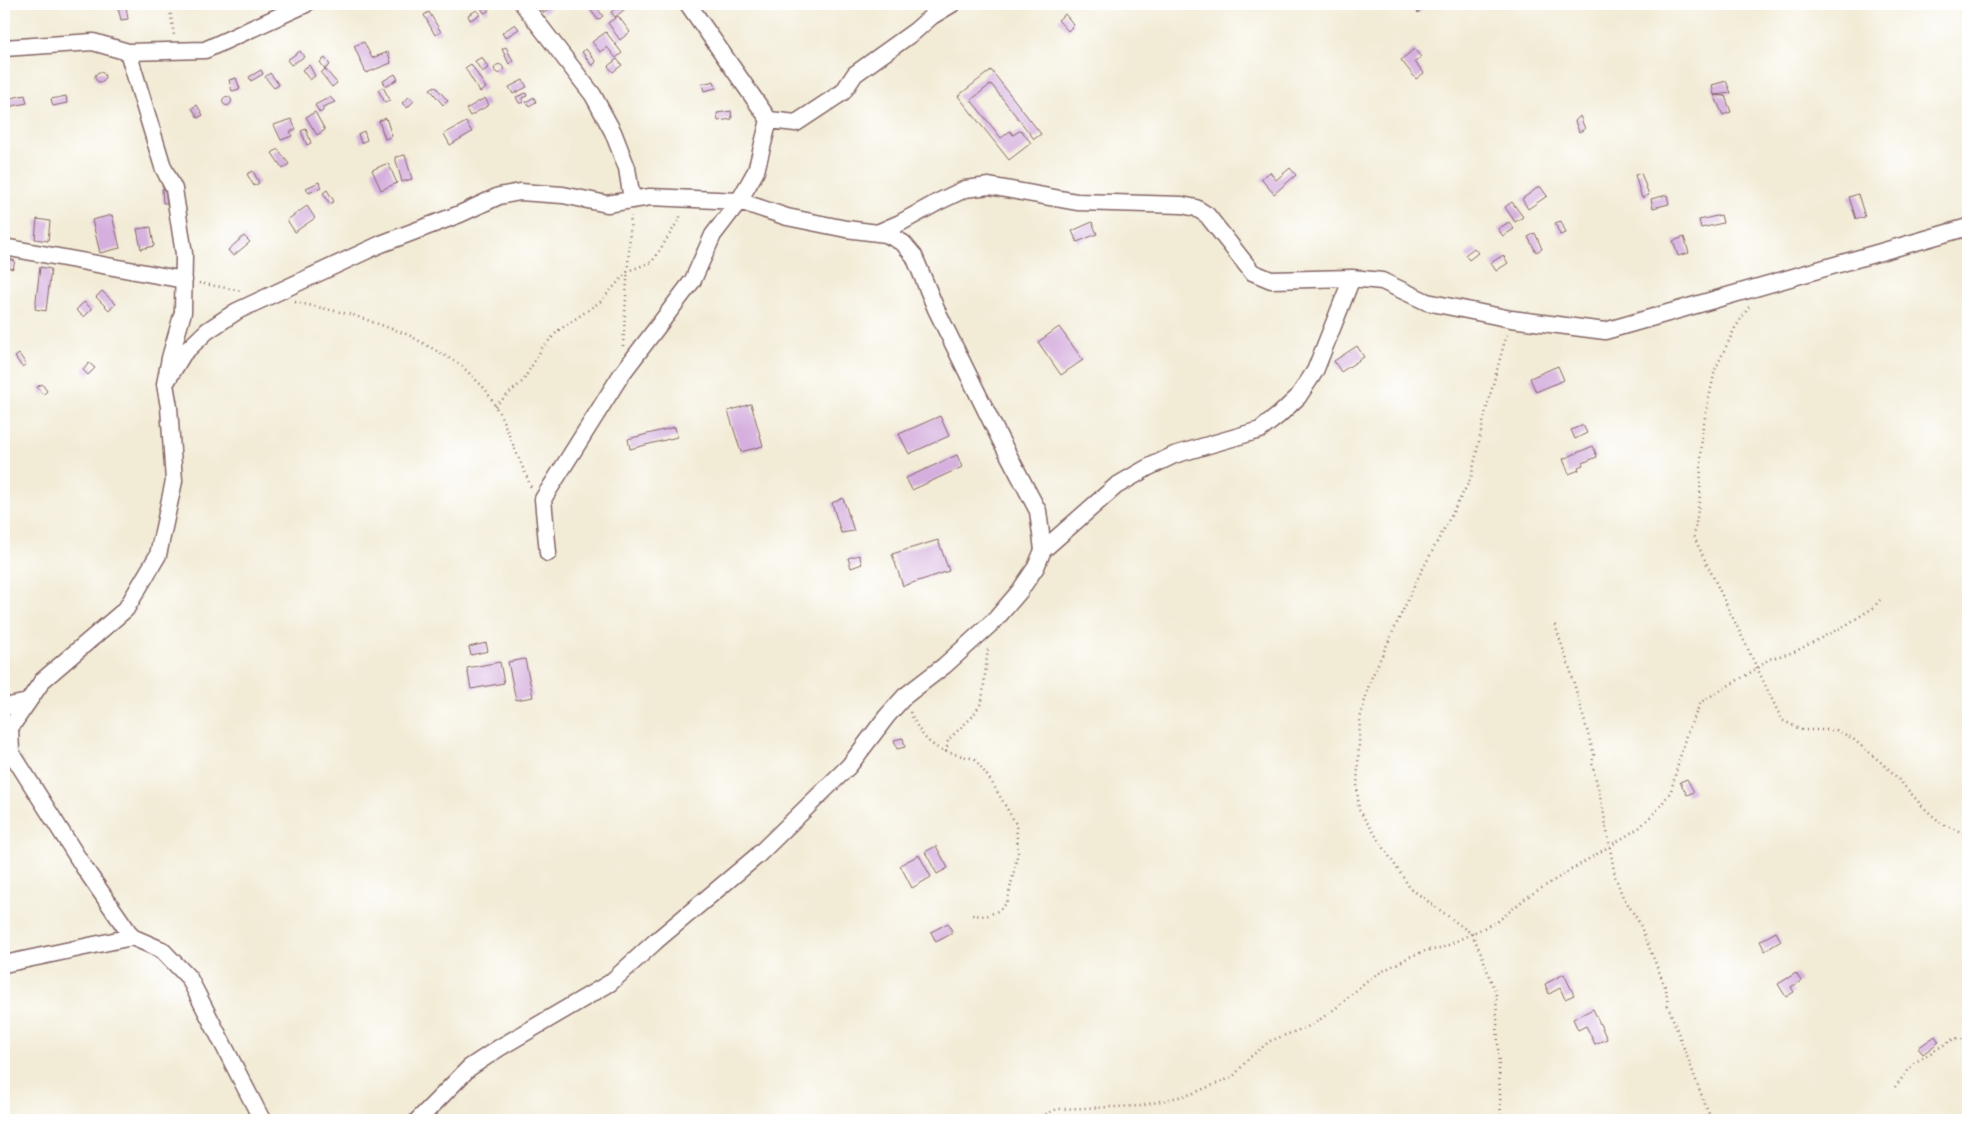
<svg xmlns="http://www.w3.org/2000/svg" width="1972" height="1124" viewBox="0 0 1972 1124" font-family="'Balsamiq Sans',sans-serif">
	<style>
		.building { fill: #d5b0de }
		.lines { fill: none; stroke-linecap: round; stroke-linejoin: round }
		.minor-casing { stroke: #856666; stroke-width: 19 }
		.path { stroke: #856666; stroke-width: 2.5; stroke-dasharray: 1 4; stroke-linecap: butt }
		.minor { stroke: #fff; stroke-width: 16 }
	</style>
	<rect width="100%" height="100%" fill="#fff"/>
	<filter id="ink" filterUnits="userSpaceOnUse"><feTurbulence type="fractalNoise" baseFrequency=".02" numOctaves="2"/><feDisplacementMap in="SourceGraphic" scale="10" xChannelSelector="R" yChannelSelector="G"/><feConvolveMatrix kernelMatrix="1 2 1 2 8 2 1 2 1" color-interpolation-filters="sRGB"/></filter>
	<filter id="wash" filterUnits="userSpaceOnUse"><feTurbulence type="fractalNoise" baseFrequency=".0096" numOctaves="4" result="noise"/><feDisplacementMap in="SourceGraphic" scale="20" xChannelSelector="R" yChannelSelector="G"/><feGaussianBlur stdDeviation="1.12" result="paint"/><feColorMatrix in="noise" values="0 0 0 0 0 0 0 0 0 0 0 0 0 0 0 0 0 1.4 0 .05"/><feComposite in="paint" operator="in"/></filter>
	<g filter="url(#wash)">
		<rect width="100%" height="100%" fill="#f2ebd5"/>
		<g id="blocks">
			<path class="building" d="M479,4H485L489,11L484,13Z
				M538,4H549L552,7L544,13Z
				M586,4H594L603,16L598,20Z
				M621,4H627L629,6L615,17L611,12Z
				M1411,4H1430L1418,13Z
				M126,7L128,19L121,20L118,8Z
				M477,10L480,15L470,20L468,15Z
				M429,12L441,32L435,35L424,15Z
				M1065,14L1074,25L1068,31L1058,20Z
				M618,16L630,32L620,40L608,23Z
				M515,24L519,29L505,38L502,33Z
				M606,32L622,53L616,58L607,47L600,52L592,42Z
				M364,42L372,58L388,52L391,63L366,73L354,46Z
				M506,47L513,61L509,64L502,49Z
				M586,49L596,62L592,66L582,52Z
				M1414,49L1421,57L1415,62L1424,73L1416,79L1401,60Z
				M300,51L304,57L291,65L287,60Z
				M482,57L488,68L482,72L475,61Z
				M325,58L330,65L325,69L337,83L332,87L321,73L325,69L320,62Z
				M617,59L622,65L613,72L608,66Z
				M471,64L486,88L480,92L465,68Z
				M494.5 69a4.5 4.5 0 1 1 9 0a4.5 4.5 0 1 1-9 0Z
				M309,65L315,76L310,80L302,70Z
				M261,70L263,74L251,81L249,77Z
				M991,70L1041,134L1034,139L991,84L971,100L1001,138L1010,131L1013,135L1021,130L1031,143L1009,160L958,96Z
				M95 77a5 5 0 1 1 10 0a5 5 0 1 1-10 0Z
				M270,73L279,85L274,88L265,77Z
				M395,74L398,79L386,86L383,81Z
				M236,78L240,89L232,91L229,80Z
				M523,80L527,87L513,94L509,87Z
				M714,81L716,88L704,91L702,84Z
				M1726,81L1731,93L1714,95L1712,85Z
				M435,86L448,101L443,105L430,89Z
				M383,87L390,100L385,102L378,90Z
				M526,93L527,96L522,98L523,103H519L516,97Z
				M25,95L27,103L8,107L7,99Z
				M1714,95L1725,96L1731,112L1723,115Z
				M66,96L67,103L53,106L51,99Z
				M222.5 101a4.5 4.5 0 1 1 9 0a4.5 4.5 0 1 1-9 0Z
				M330,97L335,102L323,107V111L320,113L315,105Z
				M409,97L414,101L407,108L402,103Z
				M534,97L536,102L529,106L526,102Z
				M485,98L489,105L470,116L466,109Z
				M197,105L203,115L198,118L192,108Z
				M731,111L732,119L718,121L717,113Z
				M315,112L325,130L317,135L306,117Z
				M1580,116L1585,129L1579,132L1575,121Z
				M386,118L392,136L385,139L379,121Z
				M291,119L296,129L290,132L292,136L281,140L274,125Z
				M466,122L472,132L450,145L444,134Z
				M306,129L311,143L307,145L301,131Z
				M364,131L367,140L361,143L358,134Z
				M278,149L289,164L283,169L272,153Z
				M405,155L412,179L402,182L395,157Z
				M388,163L397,183L381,190L372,170Z
				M1290,168L1296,175L1274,194L1261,179L1270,172L1276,180Z
				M253,171L259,183L254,186L247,174Z
				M1641,173L1649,195L1642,198L1635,175Z
				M319,182L321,187L309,193L306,188Z
				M1540,186L1547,196L1528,209L1522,199Z
				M168,188L170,203H163L162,189Z
				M327,190L334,201L330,204L323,193Z
				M1858,194L1865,217L1856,219L1849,197Z
				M1667,195L1669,204L1653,208L1651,199Z
				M1512,202L1523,217L1515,222L1505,207Z
				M307,206L315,218L295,232L287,220Z
				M112,215L120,248L100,253L92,220Z
				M1721,215L1723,223L1701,228L1699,220Z
				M37,219L50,221L48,241L35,239Z
				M1561,221L1566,233L1560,235L1555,223Z
				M1092,222L1097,234L1077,242L1072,231Z
				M1509,222L1514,229L1503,236L1498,229Z
				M151,227L154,246L141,249L137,229Z
				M1535,233L1542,249L1536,252L1528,237Z
				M244,236L250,242L233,256L228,250Z
				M1684,237L1689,253L1678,256L1673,241Z
				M1474,248L1478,253L1469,260L1465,255Z
				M1503,255L1508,263L1496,271L1491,263Z
				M4,257L15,261L13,269L4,266Z
				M40,267L51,269L46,311L35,309Z
				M102,291L116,304L109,310L96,297Z
				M84,302L92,309L84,317L76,310Z
				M1059,327L1083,360L1061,375L1038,342Z
				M1357,346L1364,357L1341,372L1334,361Z
				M19,354L26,364L22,367L15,357Z
				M89,363L95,368L88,375L83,370Z
				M1558,366L1564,380L1536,392L1530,378Z
				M42,384L47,391L43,395L37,387Z
				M751,404L763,446L741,452L728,411Z
				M940,416L949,436L909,454L899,434Z
				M1583,425L1587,433L1575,439L1571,430Z
				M675,427L677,437L630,449L628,439Z
				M1593,446L1597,457L1582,463L1583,465L1578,467L1579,470L1569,474L1563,459Z
				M957,455L962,467L912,490L906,478Z
				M843,498L854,531L841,533L832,503Z
				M938,540L949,571L903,586L892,554Z
				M859,555L862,564L851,568L848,558Z
				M486,643L488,651L471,655L469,647Z
				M525,659L533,697L516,700L508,662Z
				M500,662L504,683L471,689L467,668Z
				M903,738L905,747L897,749L894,740Z
				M1687,779L1694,792L1687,795L1680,782Z
				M936,846L948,868L937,874L925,852Z
				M919,855L931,877L912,888L900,865Z
				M948,923L953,933L936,942L931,932Z
				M1776,932L1781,941L1765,951L1760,941Z
				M1796,973L1801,981L1791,987L1794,992L1786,997L1778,984Z
				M1564,974L1574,995L1565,999L1560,988L1549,994L1545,984Z
				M1593,1009L1607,1039L1595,1044L1586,1026L1578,1030L1573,1019Z
				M1935,1036L1939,1042L1923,1054L1918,1048Z"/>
		</g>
	</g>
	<g filter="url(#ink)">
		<use href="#blocks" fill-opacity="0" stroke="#856666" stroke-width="1"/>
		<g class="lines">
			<defs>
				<path id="minor" d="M523,4L593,95L613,132L627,168L632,200
					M4,48L93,42L128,52L205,50L306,4
					M128,52L163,167L174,189L184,254L183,312L170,358L165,384L169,407L174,481L158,555L126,609L43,680L10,728L11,752L83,866L132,937L162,950L189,978L262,1120
					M769,120L796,123L843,92L855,74L915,31L932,16L952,4
					M877,233L900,223L938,202L965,189L989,186L1077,202L1182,205L1196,208L1207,215L1252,272L1271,280L1352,278L1382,281L1427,302L1511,319L1605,331L1968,227
					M4,247L184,280
					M165,384L183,354L207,331L237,311L381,244L460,214L499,196L520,192L563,195L607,204L650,197L739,201L787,217L846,229L886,234L903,243L914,256L936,309L999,437L1038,511L1043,550L1036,567L1019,592L995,620L944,666L905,696L887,716L849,766L805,809L757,856L656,941L610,983L499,1048L469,1068L418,1120
					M1043,550L1116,486L1147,468L1174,455L1260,430L1279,415L1298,397L1315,371L1352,278
					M548,553L543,499L621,375L693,280L713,235L739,201L756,171L769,120L688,4
					M4,707L28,702
					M4,964L132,937"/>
			</defs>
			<use href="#minor" class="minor-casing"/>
			<path class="path" d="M169,4L174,35
				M199,283L243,291
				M295,302L353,315L409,335L461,365L486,390L501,416L531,487
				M1749,307L1735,328L1715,370L1702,431L1700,495L1694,537L1782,720L1802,730H1836L1852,738L1891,771L1923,807L1942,824L1968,835
				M623,346L631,216
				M495,406L523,381L542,348L559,330L600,302L628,271L652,262L680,218V214
				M1555,625L1570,669L1594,755L1592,763L1603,809L1615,876L1622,895L1639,922L1666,989L1668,1006L1708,1112L1713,1120
				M910,712C927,749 937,750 975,759L991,781L1016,824L1018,852L1007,903L998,911L986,916L971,915
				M946,752L948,740L972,717L982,702L988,648
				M1895,1087L1914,1063L1955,1038L1968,1040
				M1032,1120L1057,1109L1140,1106L1191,1094L1233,1077L1249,1058L1270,1041L1312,1025L1336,1008L1370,978L1411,956L1428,950L1440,949L1498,921L1527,897L1639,828L1659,808L1671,791L1686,735L1701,702L1758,668L1769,659L1794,652L1846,625L1873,608L1880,600
				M1501,1120L1496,995L1481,953L1472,934L1410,888L1359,810L1357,788L1360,719L1370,681L1418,578L1471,478L1485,414L1507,333"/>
			<use href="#minor" class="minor"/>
		</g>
	</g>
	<rect width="1972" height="1124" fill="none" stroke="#fff" stroke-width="20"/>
</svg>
